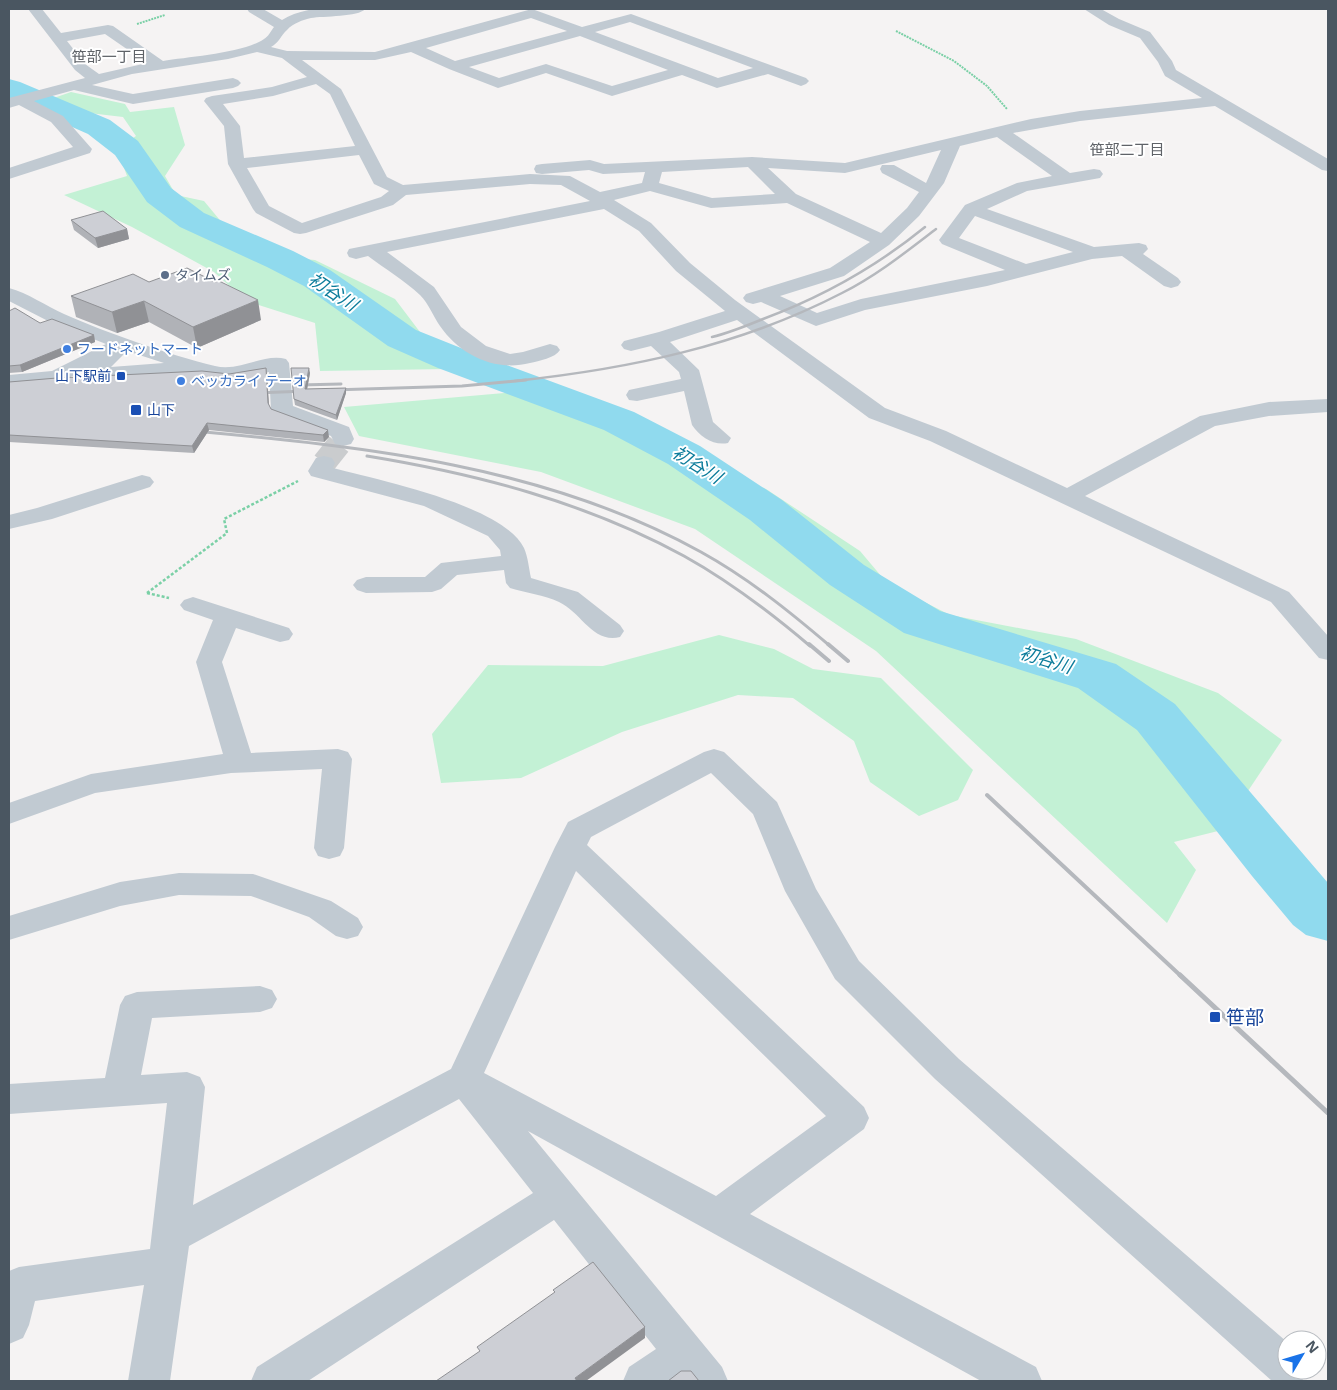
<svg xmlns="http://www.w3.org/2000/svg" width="1337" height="1390" viewBox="0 0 1337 1390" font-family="'Open Sans','Noto Sans JP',sans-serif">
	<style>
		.green { fill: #c3f1d5 }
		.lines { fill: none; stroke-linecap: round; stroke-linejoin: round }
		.river { fill: #90daee; fill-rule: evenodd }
		.minor-tunnel { stroke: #caccce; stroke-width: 24; stroke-dasharray: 24 12; stroke-linecap: butt }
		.path-far1 { stroke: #7ad0a6; stroke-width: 2; stroke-dasharray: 2 1; stroke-linecap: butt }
		.path { stroke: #7ad0a6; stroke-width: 2.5; stroke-dasharray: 3 2; stroke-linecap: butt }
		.minor { fill: #c1cad2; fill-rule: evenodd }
		.rail-far3 { stroke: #b5b8bd; stroke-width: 2.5 }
		.rail-far2 { stroke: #b5b8bd; stroke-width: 3 }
		.rail-far1 { stroke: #b5b8bd; stroke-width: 4 }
		.rail { stroke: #b5b8bd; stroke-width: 5 }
		.wall { fill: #b0b2b7 }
		.shaded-wall { fill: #909195 }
		.building { fill: #cdcfd5; stroke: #909195 }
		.service-dot { fill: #5c6f8a; stroke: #fff; stroke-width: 2 }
		.shop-dot { fill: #3f7fe0; stroke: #fff; stroke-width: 2 }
		.transit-dot { fill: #1a4fb4; stroke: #fff; stroke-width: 2 }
		.labels { text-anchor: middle; stroke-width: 4; stroke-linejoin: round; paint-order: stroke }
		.far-service-label { font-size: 14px; fill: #4e5e75; stroke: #fff; text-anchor: start }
		.far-shop-label { font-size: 14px; fill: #366cbe; stroke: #fff; text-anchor: start }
		.far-transit-label { font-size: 14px; fill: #164399; stroke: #fff; text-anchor: end }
		.far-neighbourhood-label { font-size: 15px; fill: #5f6368; stroke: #fff }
		.water-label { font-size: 18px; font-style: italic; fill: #0c7c9b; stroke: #fff }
		.near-transit-label { font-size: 19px; fill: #164399; stroke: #fff; text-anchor: start }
	</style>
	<rect width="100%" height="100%" fill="#f5f3f3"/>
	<path class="green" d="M71,92L125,104L130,112L174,107L185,145L165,176L176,195L204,201L248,254L315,260L395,299L448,369L320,371L315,323L246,301L214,272L132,227L64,195L127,176L117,149L136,136L123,117L89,113L51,99Z
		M516,392L619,433L766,489L860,551L887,583L950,615L1076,639L1218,693L1282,740L1222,830L1174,842L1196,870L1167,923L876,651L695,529L541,472L359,436L344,407Z
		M719,635L774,649L813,669L881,678L973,770L958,800L919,816L870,782L854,741L793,698L738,695L622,732L521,778L441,783L432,734L488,665L603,666Z"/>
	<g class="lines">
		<path class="river" d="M9,79L20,82L110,120L138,141L171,188L204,213L293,251L330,270L416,330L466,350L634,412L700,446L782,500L864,565L940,611L1116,664L1175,704L1328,883V941L1306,935L1293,925L1252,876L1137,730L1078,688L904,633L830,585L750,520L668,464L604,430L438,368L388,346L304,286L267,267L180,227L147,202L115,155L88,134L9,99Z"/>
		<path class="minor-tunnel" d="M324,463L343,439"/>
		<path class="path-far1" d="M137,24L165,15
			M896,31L954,61L987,86L1007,109"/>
		<path class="path" d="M147,593L227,533L224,519L298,481
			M147,593L169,598"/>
		<path class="minor" d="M28,9H42L61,33L108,25L113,26L163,61C188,57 244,53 264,39C268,37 271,31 274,27L249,12L247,9H263L282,20C305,5 339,7 365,9C359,17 323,16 311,18C303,20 293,23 287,30C281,35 279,43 271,47L287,51L375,52L532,9L582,27L631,14L806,78L809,81L806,84L801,86L768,74L717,88L682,75L612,96L546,73L498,88L449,69L411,52L375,60H302L341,89L387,177L403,185L530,174L570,176L600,192L642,183L645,172L603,174L589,170L542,174L536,173L534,169L536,165L542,164L590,160L604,164L752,157L845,163L1031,119L1080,111L1202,98L1165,76L1158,62L1140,38L1109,25L1084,9H1101L1119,19L1150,32L1172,61L1176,70L1328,159V171L1322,170L1215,106L1080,121L1013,133L1070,173L1094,169L1100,170L1103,174L1100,178L1027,191L987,209L1094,247L1139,243L1146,245L1148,249L1143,254L1178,278L1181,282L1178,286L1171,288L1164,286L1122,256L1092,259L987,286L865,310L816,326L761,302L753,304L746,302L743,298L746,294L830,268L870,242L787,203L711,208L650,191L614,200L651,223L690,263L735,300L885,408L946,431L1067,488L1200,416L1269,402L1328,399V412L1269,416L1215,426L1085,496L1289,592L1328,636V660L1319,658L1271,602L930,441L869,418L737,320L670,342L699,370L713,422L731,438L728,443C714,446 700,437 692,425L684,391L637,401L629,400L626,395L629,390L681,379L679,372L651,346L631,351L624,349L621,345L624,341L659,332L725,311L676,271L639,231L604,209L387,252L434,287L461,327L486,346L510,354L523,352L550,344L557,346L560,350C555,358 539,361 530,363C495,372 460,355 440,326C433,316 429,304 420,295C404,280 385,269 368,256L356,259L349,257L347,253L349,249L590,201L561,185L530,184L406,195L393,205L306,233L300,234L294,233L256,213L253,209L228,164L224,126L204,101L206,98L212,96L272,87L307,77L282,58L257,52L228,59L132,74L92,85L133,94L233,78L238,80L241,83L238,86L233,88L133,104L74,90L34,101L63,116L92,149L90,153L9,179V168L73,147L51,122L19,105L9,108V98L85,78L75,70ZM531,18L567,31L455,61L426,48ZM630,22L753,68L718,78L595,32ZM105,34L147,63L99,74L85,64L67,41ZM580,36L668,70L612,86L546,64L499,78L469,67ZM316,84L330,94L355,146L244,158L240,126L223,104L273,96ZM997,137L1052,176L1017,183L965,205L939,240L942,244L1005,270L861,299L817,313L780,296L844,276L889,245L919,216L944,183L960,146ZM941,150L926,183L894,165H882L880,169L882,173L919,192L907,208L881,233L796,194L768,168L845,173ZM359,155L374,184L389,191L381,197L302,223L269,206L247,168ZM748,167L775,194L712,198L659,183L662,172ZM975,216L1073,252L1026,264L959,238Z
			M9,288C28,293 46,306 64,314C110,334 167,354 215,366C240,372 263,353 286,359L289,363L293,406L349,427L354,439L351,444L343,446L335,444L331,436L274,415L271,410L269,372C252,376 235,381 218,379C204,378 196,371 183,374L100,380L93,378L89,374L90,368L57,383L9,387V375L52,371L106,344L50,322L9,301ZM127,351L164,363L111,367Z
			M324,456L332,458L335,463L333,468C378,480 503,505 524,548C528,557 529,569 531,578L578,592L620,625L624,631L620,637C593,644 581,612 559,602C544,595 526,593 510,588L506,583L504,570L457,575L441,589L432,592L366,593L357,590L353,585L357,580L366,577H425L441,563L501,556L500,550L488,536L424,506L311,476L308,471L316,458Z
			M142,475L150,477L154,482L150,487L52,519L9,529V515L37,508Z
			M193,597L289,628L293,634L289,640L280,642L236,628L222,662L251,753L338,749L348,752L352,759L344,848L340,856L329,859L318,856L314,848L322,769L231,773L95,793L9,824V803L91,774L223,754L196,662L213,620L184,610L180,605L184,600Z
			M714,749L724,752L777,802L816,889L859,961L959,1059L1287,1342V1370H1307L1302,1381H1272L935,1079L835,979L785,891L753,814L711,773L591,837L587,845L864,1107L869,1118L864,1129L750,1214L1036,1367L1042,1381H981L528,1131L722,1367L728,1381H682L680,1380L678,1381H623L629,1367L656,1349L554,1220L308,1381H251L257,1367L533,1193L459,1099L189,1246L170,1381H128L144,1285L35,1301L29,1325L23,1338L9,1344V1271L19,1267L150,1249L167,1103L9,1114V1084L105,1078L120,1005L125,996L137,992L260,986L272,990L277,999L272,1008L260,1012L152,1018L141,1075L187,1072L200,1077L205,1087L193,1205L451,1069L555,847L568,822L704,752ZM576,871L826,1116L716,1196L484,1073Z
			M179,873L253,874L331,901L358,918L363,927L358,936L347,939L336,936L309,917L251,896L179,895L120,906L9,940V916L120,882Z"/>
		<path class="rail-far3" d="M712,337C729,333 746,326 763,319C822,297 876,267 925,227
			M515,381C628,369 740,346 842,293C876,276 906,252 936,229"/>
		<path class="rail-far2" d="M299,385L341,384
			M332,390L462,386L526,380
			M255,393L307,391
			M193,431C367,447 546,466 701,552C748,578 789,611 830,646
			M367,456C477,474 585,502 684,556C729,581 770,612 810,646"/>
		<path class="rail-far1" d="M809,644L829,661
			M828,644L848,661
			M987,795L1182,977"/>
		<path class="rail" d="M1180,975L1328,1113"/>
	</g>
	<path class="wall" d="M71,220L127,229L129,239L98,248L74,230Z
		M149,282L261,320L197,348L149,322L117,333L76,317L71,296Z
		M9,311L40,323L94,335L95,342L22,372L9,373Z
		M266,368L267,375L269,405L271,409L329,437L324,442L209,430L194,453L9,442V382L229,374Z
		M310,373L307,389L346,393L337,420L295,405L294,399Z"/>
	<path class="shaded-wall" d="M127,229L129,239L98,248L95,238Z
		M258,300L261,320L197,348L193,327Z
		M144,301L149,322L117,333L112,312Z
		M94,335L95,342L22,372L20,365Z
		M266,368L267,375L269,410L268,403Z
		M309,368L310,373L306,395L305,389Z
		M346,388V393L337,420L336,415Z
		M207,423L209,430L194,453L192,446Z
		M328,430L329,437L324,442L323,435Z
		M645,1327V1338L586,1381H575V1378Z"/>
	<path class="building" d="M103,211L127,229L95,238L71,220Z
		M187,268L215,282L219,281L258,300L193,327L144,301L112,312L71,296L133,274L149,282Z
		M15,308L40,323L52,319L94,335L20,365L9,366V311Z
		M266,368L268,403L271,409L328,430L323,435L207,423L192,446L9,435V382L57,378L202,371L229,374Z
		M291,368H309L305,389L346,388L336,415L294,399Z
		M593,1262L645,1327L575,1378L577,1381H436L480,1351L477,1347L555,1292L553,1290Z
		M681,1371H691L699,1381H668Z"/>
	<circle class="service-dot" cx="165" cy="275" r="5"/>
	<g class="shop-dot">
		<circle cx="67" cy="349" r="5"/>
		<circle cx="181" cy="381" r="5"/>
	</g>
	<g class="transit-dot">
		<rect x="116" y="371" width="10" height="10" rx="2.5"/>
		<rect x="130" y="404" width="12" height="12" rx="2.5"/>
		<rect x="1209" y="1011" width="12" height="12" rx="2.5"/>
	</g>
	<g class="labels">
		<g class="far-service-label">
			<text x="175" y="280">タイムズ</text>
		</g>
		<g class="far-shop-label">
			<text x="77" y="354">フードネットマート</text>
			<text x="191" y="386">ベッカライ テーオ</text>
		</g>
		<g class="far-transit-label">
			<text x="111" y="381">山下駅前</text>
			<text x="147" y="415" text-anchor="start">山下</text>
		</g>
		<g class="far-neighbourhood-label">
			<text x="109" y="62">笹部一丁目</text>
			<text x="1127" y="155">笹部二丁目</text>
		</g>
		<g class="water-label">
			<text transform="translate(333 292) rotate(33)" y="6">初谷川</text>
			<text transform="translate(697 465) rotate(32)" y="6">初谷川</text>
			<text transform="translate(1046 660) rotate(17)" y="6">初谷川</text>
		</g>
		<g class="near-transit-label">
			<text x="1226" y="1024">笹部</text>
		</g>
	</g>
	<rect width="1337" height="1390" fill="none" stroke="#4a5661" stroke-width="20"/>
	<g transform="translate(1302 1355) rotate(52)"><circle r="24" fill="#ffffff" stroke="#b7bbc0"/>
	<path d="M0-4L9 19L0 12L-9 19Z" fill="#1a73e8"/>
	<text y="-8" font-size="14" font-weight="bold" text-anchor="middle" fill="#4a5661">N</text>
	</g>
</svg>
